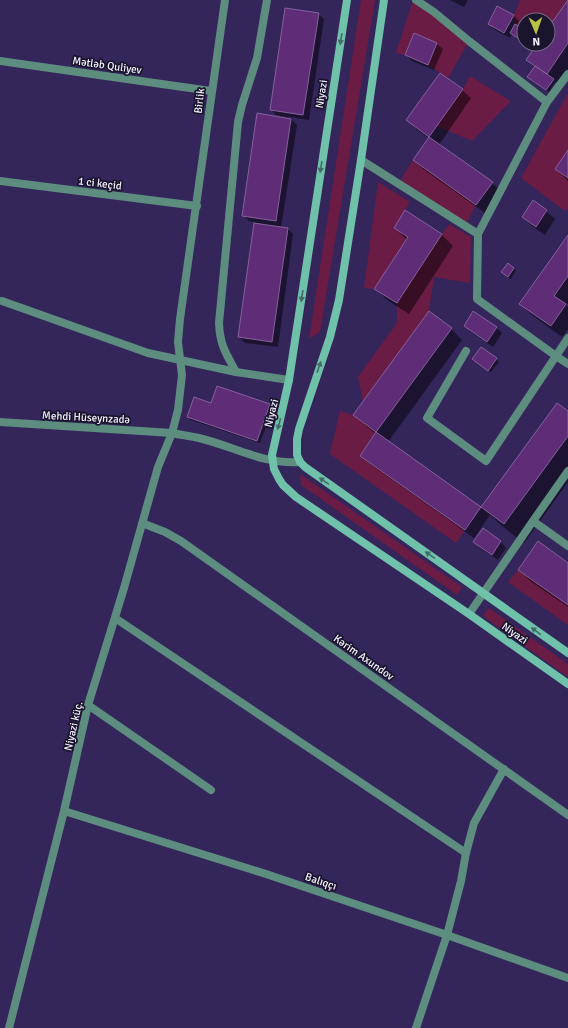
<svg xmlns="http://www.w3.org/2000/svg" width="568" height="1028" viewBox="0 0 568 1028" font-family="Signika,sans-serif">
	<style>
		.green { fill: #6a1c44 }
		.shadow { fill: #0007 }
		.building { fill: #5f2d78; stroke: #85619a }
		.lines { fill: none; stroke-linecap: round; stroke-linejoin: round }
		.service { stroke: #5c8d7e; stroke-width: 8 }
		.minor { stroke: #5c8d7e; stroke-width: 8 }
		.secondary { stroke: #6fc1a9; stroke-width: 8 }
		.oneway { fill: #446a6a }
		.labels { text-anchor: middle; stroke-width: 3.5; stroke-linejoin: round; paint-order: stroke }
		.street-label { font-size: 11px; fill: #f3f1ff; stroke: #1a142c }
	</style>
	<rect width="100%" height="100%" fill="#34255b"/>
	<path class="green" d="M361,0H375L320,332L309,339Z
		M413,0L469,41L448,78L428,65L437,43L414,34L405,55L396,53Z
		M520,0H567L548,28V20H524V30L515,24L514,15Z
		M470,76L511,101L472,141L437,126L463,89Z
		M568,93V150L555,169L568,178V208L565,211L521,178Z
		M413,160L476,205L465,226L398,184Z
		M378,182L410,202L394,228L408,237L374,289L364,288Z
		M449,224L471,237L470,283L434,277L429,311L363,401L358,377L397,323V303Z
		M340,411L353,415L376,432L360,456L465,530L456,543L330,454Z
		M300,474L462,587L457,595L301,485Z
		M518,570L568,605V625L508,582Z
		M489,608L568,664V677L483,616Z"/>
	<path class="shadow" d="M450,0H468L464,7Z
		M568,1V71L558,84L555,82L549,92L531,80L535,68L527,60L538,44H548V30Z
		M319,14L324,19L309,120L276,115L271,109Z
		M513,15L519,21L516,26L524,31V42L512,34L510,38L495,30L489,24Z
		M437,44L443,49L434,70L412,61L406,55Z
		M527,44H533L531,47Z
		M462,90L471,98L439,145L492,183L501,191L485,213L423,169L414,160L430,139L416,129L408,120Z
		M258,115L291,119L297,125L281,228L288,229L293,234L278,347L245,343L239,337L255,222L249,221L243,215Z
		M568,151V181L556,169Z
		M406,211L442,235L453,246L409,314L387,300L376,289L407,240L395,228Z
		M546,211L555,219L545,235L532,226L523,217Z
		M568,237V303L566,305L568,307V329L562,337L532,315L520,304Z
		M514,269L516,271L511,279L505,275Z
		M465,326L496,327L502,333L493,347L471,332Z
		M451,329L462,340L388,442L481,508L557,404L568,412V482L524,543L502,526L490,515L474,538L370,464L361,455L376,434L366,426L354,415Z
		M481,348L499,362L491,372L476,361Z
		M217,387L270,405L273,408L260,443L191,420L188,417L211,404Z
		M483,530L501,542L506,548L498,560L480,548L475,542Z
		M568,564V607L530,581L519,569Z"/>
	<path class="building" d="M568,0V43L547,74L526,60L537,44H548V28Z
		M497,6L514,15L504,33L488,24Z
		M285,8L319,13L303,115L270,110Z
		M515,24L524,30V42L510,33Z
		M414,33L437,43L428,65L405,55Z
		M535,66L554,79L546,90L527,77Z
		M440,73L463,89L429,137L406,120Z
		M257,113L291,119L276,221L242,216Z
		M429,137L493,182L476,205L413,160Z
		M568,150V178L555,169Z
		M533,200L547,210L536,227L522,217Z
		M405,210L442,234L397,303L374,289L408,237L394,228Z
		M254,223L288,228L272,342L238,337Z
		M568,235V276L554,296L566,304L551,326L519,304Z
		M508,263L514,268L508,277L501,272Z
		M429,311L452,328L376,432L353,415Z
		M473,311L497,327L487,342L464,326Z
		M481,347L497,358L488,371L472,359Z
		M217,386L270,404L257,441L187,417L194,397L211,403Z
		M557,403L568,411V436L504,524L481,507Z
		M376,432L481,507L465,530L360,456Z
		M483,528L501,541L492,555L473,542Z
		M538,541L568,563V605L518,570Z"/>
	<g class="lines">
		<path class="service" d="M416,0L434,12L469,41L547,102L478,234
			M547,102L568,74
			M361,160L478,234L477,299L556,356L486,461L427,418L466,351
			M568,338L556,356L568,364
			M236,372C226,353 220,346 219,323L238,122L242,105L257,58L267,0
			M533,521L568,471
			M469,614L533,521L568,546"/>
		<path class="minor" d="M0,61L211,91
			M0,181L197,206
			M2,301L148,353L236,372L289,380
			M0,422L172,433C181,435 190,436 199,438C233,446 264,465 300,462
			M142,523L165,532L181,541L568,815
			M115,618L466,853
			M88,705L211,790
			M64,811L266,874L447,935L568,978
			M9,1028L64,811L88,705L124,588L158,467L172,433L178,410L182,375L178,342L180,319L225,0
			M416,1028L447,935L461,881L466,853L474,823L504,769"/>
		<path class="secondary" d="M347,0L289,380L272,455L274,469L279,479L283,485L296,497L469,614L568,684
			M384,0L361,160L339,300L330,337L299,429L297,439V455L300,462L305,467L568,653"/>
	</g>
	<defs><path id="oneway-solid" d="M-6-.8H1V-3.2L6.5 0L1 3.2V.8H-6Z"/></defs>
	<g class="oneway">
		<use href="#oneway-solid" transform="translate(341 39) rotate(99)"/>
		<use href="#oneway-solid" transform="translate(321 167) rotate(99)"/>
		<use href="#oneway-solid" transform="translate(302 296) rotate(99)"/>
		<use href="#oneway-solid" transform="translate(319 367) rotate(-71)"/>
		<use href="#oneway-solid" transform="translate(279 424) rotate(105)"/>
		<use href="#oneway-solid" transform="translate(324 481) rotate(-145)"/>
		<use href="#oneway-solid" transform="translate(430 555) rotate(-145)"/>
		<use href="#oneway-solid" transform="translate(536 631) rotate(-144)"/>
	</g>
	<g class="labels">
		<g class="street-label">
			<text transform="translate(107 65) rotate(8)" y="4">Mətləb Quliyev</text>
			<text transform="translate(321 94) rotate(-81)" y="4">Niyazi</text>
			<text transform="translate(199 101) rotate(-83)" y="4">Birlik</text>
			<text transform="translate(100 183) rotate(7)" y="4">1 ci keçid</text>
			<text transform="translate(271 413) rotate(-76)" y="4">Niyazi</text>
			<text transform="translate(86 417) rotate(3)" y="4">Mehdi Hüseynzadə</text>
			<text transform="translate(515 633) rotate(35)" y="4">Niyazi</text>
			<text transform="translate(364 657) rotate(35)" y="4">Kərim Axundov</text>
			<text transform="translate(73 726) rotate(-77)" y="4">Niyazi küç.</text>
			<text transform="translate(321 881) rotate(19)" y="4">Balıqçı</text>
		</g>
	</g>
	<g transform="translate(536 32) rotate(178)"><circle r="19" fill="#1a142c" stroke="#716c80"/>
	<path d="M0-3L7 15L0 10L-7 15Z" fill="#b9c146"/>
	<text y="-6" font-size="11" font-weight="bold" text-anchor="middle" fill="#f3f1ff">N</text>
	</g>
</svg>
